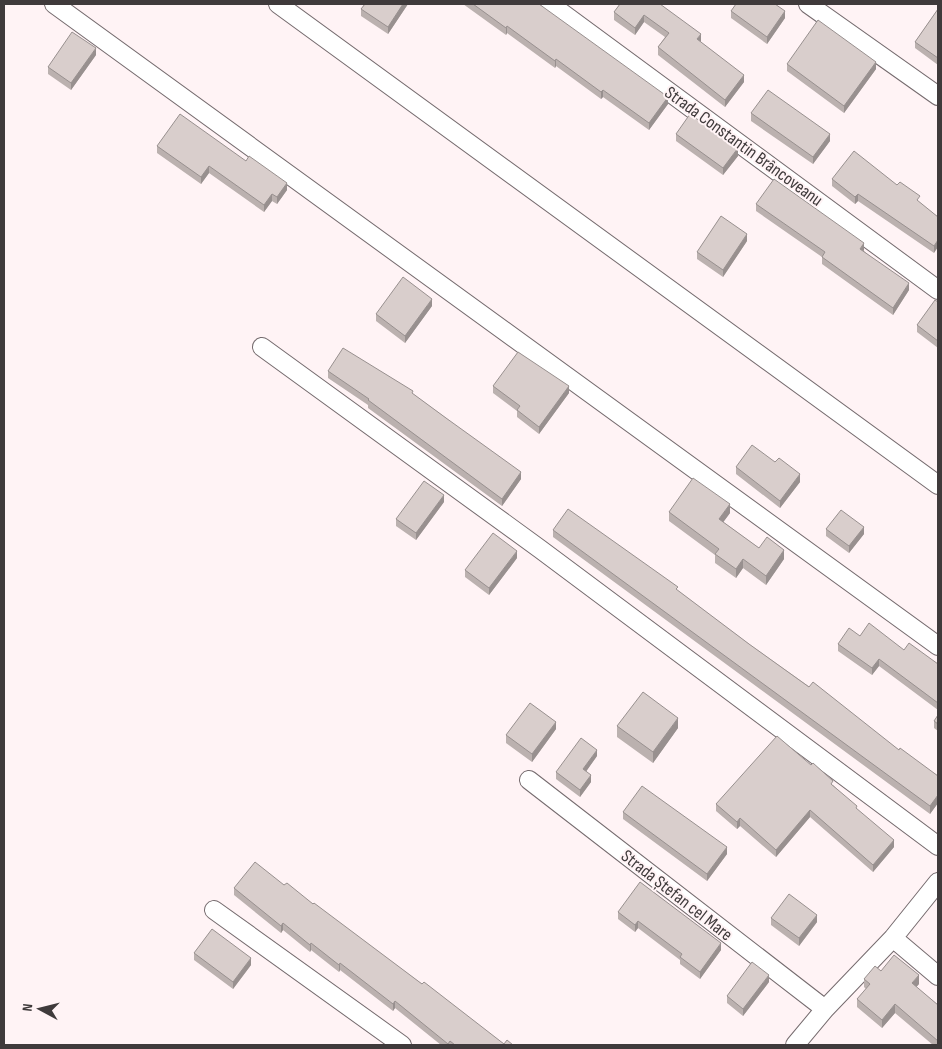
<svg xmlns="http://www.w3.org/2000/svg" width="942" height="1049" viewBox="0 0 942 1049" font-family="'Sofia Sans Condensed',sans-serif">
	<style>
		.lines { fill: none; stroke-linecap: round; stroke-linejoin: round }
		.minor-casing { stroke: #756b6e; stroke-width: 20 }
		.minor { stroke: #fff; stroke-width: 18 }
		.wall { fill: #bbb1af }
		.shaded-wall { fill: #98908f }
		.building { fill: #d9cecc; stroke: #98908f }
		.labels { text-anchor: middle; stroke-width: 4; stroke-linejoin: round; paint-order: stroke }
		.street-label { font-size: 18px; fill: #3f3a3b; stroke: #fff3f5 }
	</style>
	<rect width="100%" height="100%" fill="#fff3f5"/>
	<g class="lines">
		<defs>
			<path id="minor" d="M54,4L938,646
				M278,4L938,485
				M550,4L938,290
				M808,4L938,96
				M262,347L540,549L938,846
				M529,780L825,1009
				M214,910L402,1045
				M893,938L938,976
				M795,1045L825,1009L893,938L938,882"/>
		</defs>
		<use href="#minor" class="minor-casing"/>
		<use href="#minor" class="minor"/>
	</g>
	<path class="wall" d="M365,4H408L388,34L361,16V9Z
		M463,4H539L668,104L649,130L603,97L601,99L556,66L555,68L507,33L506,35Z
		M620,4L701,41V42L744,82L725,107L658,55V47L665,37L644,22L635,35L614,20V12Z
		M938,9V65L915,48V42Z
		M731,11L785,18L767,44L731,18Z
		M96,55L71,90L48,74V67Z
		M787,64L876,69L844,113L787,71Z
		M751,113L830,141L813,164L751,121Z
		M676,134L738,156L723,175L676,141Z
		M157,146L246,161L287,190L277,204L272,201L264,212L209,173L201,184L157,153Z
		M832,179L920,203L938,217L934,253L858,201L855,204L832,186Z
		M756,204L864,250V251L909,290L893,315L822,264V257L756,211Z
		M747,241L723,277L697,259V252Z
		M938,302V348L917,332V325Z
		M432,306L405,343L376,321V314Z
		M328,371L413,394L446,418L521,479L502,506L368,408V405L328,378Z
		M493,386L569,393L539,434L517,417V411L493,393Z
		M736,467L800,482L780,508L736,474Z
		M444,502L416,540L396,526V519Z
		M669,512L730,513L723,522L759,548L784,559L766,585L743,568L736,578L715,563V555L669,521Z
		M826,529L864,534L849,553L826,536Z
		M553,530L678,591L749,644L899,750L938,776V803L930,814L553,537Z
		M517,558L489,595L465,577V570Z
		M860,636L904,650L938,664V710L879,666L872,675L838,651V644Z
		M938,715V731L934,728V721Z
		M617,726L678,728L653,763L617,737Z
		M556,729L532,762L506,743V735Z
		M597,756L586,771L591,782L580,797L556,779V772Z
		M833,785L894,847L873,872L810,817L776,857L740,826L737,829L716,811V804Z
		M623,812L727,854L707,881L623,819Z
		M284,885L313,904L504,1044L513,1045H441L395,1008L393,1011L340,970L339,972L311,950L310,952L283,930L281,933L234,895V888Z
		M618,912L721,950L700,979L680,964V960L638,928L635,932L618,919Z
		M771,918L817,922L799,946L771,925Z
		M194,953L251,965L233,989L194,960Z
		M881,971L919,984L916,987L938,1005V1045H933L895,1013L882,1028L857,1007V999L866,989L864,987V979Z
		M769,982L743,1016L727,1003V996Z"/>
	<path class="shaded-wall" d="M403,4H408L388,34V27Z
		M785,11V18L767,44V37Z
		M644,15V22L635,35V28Z
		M507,26V33L506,35V28Z
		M701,34V41L697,46V39Z
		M96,48V55L71,90V83Z
		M556,59V66L555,68V61Z
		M876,62V69L844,113V106Z
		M744,75V82L725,107V100Z
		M603,90V97L601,99V92Z
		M668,97V104L649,130V123Z
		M830,134V141L813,164V157Z
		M738,148V156L723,175V168Z
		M209,166V173L201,184V177Z
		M287,183V190L277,204V197Z
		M272,194V201L264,212V205Z
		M858,194V201L855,204V197Z
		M747,234V241L723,277V270Z
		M938,240V247L934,253V246Z
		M864,243V250L860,256V249Z
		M909,283V290L893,315V308Z
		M432,299V306L405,343V336Z
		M569,386V393L539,434V427Z
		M521,472V479L502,506V499Z
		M800,474V482L780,508V501Z
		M444,495V502L416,540V533Z
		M730,504V513L719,528V519Z
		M864,527V534L849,553V546Z
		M784,550V559L766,585V576Z
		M517,551V558L489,595V588Z
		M743,559V568L736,578V569Z
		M879,659V666L872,675V668Z
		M678,718V728L653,763V752Z
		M556,722V729L532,762V754Z
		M597,750V756L583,776V769Z
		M591,775V782L580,797V790Z
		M938,795V803L930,814V806Z
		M810,810V817L776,857V850Z
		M740,818V826L737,829V822Z
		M894,840V847L873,872V865Z
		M727,847V854L707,881V874Z
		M817,915V922L799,946V938Z
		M638,921V928L635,932V925Z
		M283,923V930L281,933V926Z
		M311,943V950L310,952V945Z
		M721,943V950L700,979V972Z
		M251,958V965L233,989V982Z
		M340,963V970L339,972V965Z
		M769,975V982L743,1016V1009Z
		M919,975V984L912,992V983Z
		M395,1001V1008L393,1011V1004Z
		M895,1004V1013L882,1028V1020Z"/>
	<path class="building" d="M365,4H403L388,27L361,9Z
		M473,4H539L668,97L649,123L603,90L601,92L556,59L555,61L507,26L506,28Z
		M620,4H660L701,34L697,39L744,75L725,100L658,47L669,33L644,15L635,28L614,12Z
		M736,4H775L785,11L767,37L731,11Z
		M938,9V58L915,42Z
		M818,20L876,62L844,106L787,64Z
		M72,32L96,48L71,83L48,67Z
		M768,90L830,134L813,157L751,113Z
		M180,114L246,161L249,156L287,183L277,197L272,194L264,205L209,166L201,177L157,146Z
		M690,114L738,148L723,168L676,134Z
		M854,151L897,185L900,182L920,196L917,200L938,217V240L934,246L858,194L855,197L832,179Z
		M774,179L864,243L860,249L909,283L893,308L822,257L825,252L756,204Z
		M721,216L747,234L723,270L697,252Z
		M403,277L432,299L405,336L376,314Z
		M935,300L938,302V341L917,325Z
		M343,348L413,391L412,393L446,418L521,472L502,499L368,400L369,399L328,371Z
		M518,352L569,386L539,427L517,410L520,406L493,386Z
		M752,445L775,462L779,458L800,474L780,501L736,467Z
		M693,478L730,504L719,519L759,548L767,537L784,550L766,576L743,559L736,569L715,554L719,549L669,512Z
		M424,481L444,495L416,533L396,519Z
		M568,509L678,587L676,589L749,644L809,687L813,682L899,750L900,748L938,776V795L930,806L553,530Z
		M841,510L864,527L849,546L826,529Z
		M493,533L517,551L489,588L465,570Z
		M869,623L904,650L909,643L938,664V703L879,659L872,668L838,644L849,628L860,636Z
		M643,692L678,718L653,752L617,726Z
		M530,703L556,722L532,754L506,735Z
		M938,715V724L934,721Z
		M777,736L811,765L813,763L833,781L831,784L857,806L856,808L894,840L873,865L810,810L776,850L740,818L737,822L716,804Z
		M581,738L597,750L583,769L591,775L580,790L556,772Z
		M642,786L727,847L707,874L623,812Z
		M255,862L284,885L287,883L313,904L314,903L422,984L424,982L504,1044L507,1040L513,1045H455L450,1041L448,1044L395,1001L393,1004L340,963L339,965L311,943L310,945L283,923L281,926L234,888Z
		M640,882L721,943L700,972L680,957L682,954L638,921L635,925L618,912Z
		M789,894L817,915L799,938L771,918Z
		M212,929L251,958L233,982L194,953Z
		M894,955L919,975L912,983L938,1005V1041L895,1004L882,1020L857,999L870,984L864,979L875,966L881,971Z
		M752,962L769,975L743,1009L727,996Z"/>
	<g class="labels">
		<g class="street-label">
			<text transform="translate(744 146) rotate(36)" y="6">Strada Constantin Brâncoveanu</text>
			<text transform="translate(677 895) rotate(38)" y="6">Strada Ștefan cel Mare</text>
		</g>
	</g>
	<rect width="942" height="1049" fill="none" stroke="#3f3a3b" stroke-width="10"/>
	<g transform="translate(40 1009) rotate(277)" stroke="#fff3f5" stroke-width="4" paint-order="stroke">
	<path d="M0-4L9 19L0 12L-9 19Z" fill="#3f3a3b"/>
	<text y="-8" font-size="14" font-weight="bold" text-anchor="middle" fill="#3f3a3b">N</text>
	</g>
</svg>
